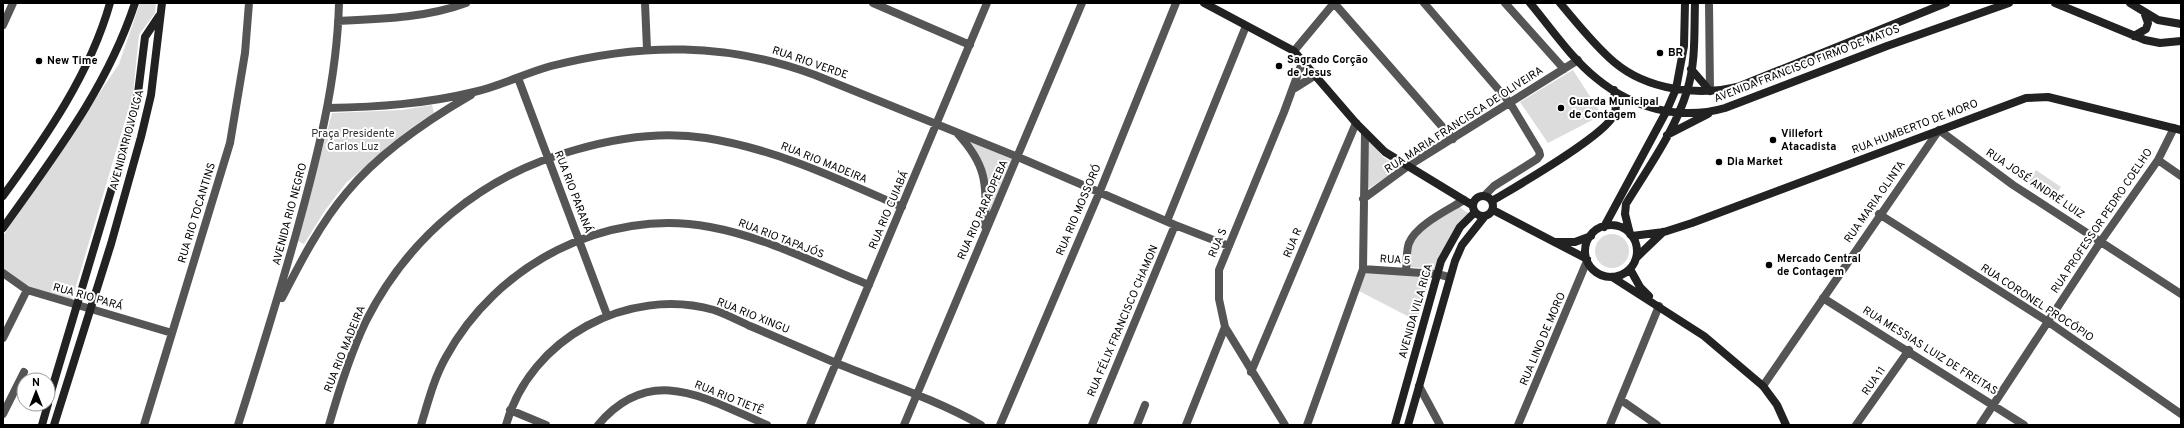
<svg xmlns="http://www.w3.org/2000/svg" width="2184" height="428" font-family="Overpass,sans-serif">
<style>
.green{fill:#dcdcdc}
.lines{fill:none;stroke-linecap:round;stroke-linejoin:round}
.street{stroke:#555;stroke-width:8}
.secondary{stroke:#222;stroke-width:8}
.poi-dot{fill:#000;stroke:#fff;stroke-width:1.5}
.labels{text-anchor:middle;dominant-baseline:central;stroke-width:4;stroke-linejoin:round;paint-order:stroke}
.poi-label{font-size:11px;font-weight:bold;fill:#000;stroke:#fff;text-anchor:start}
.street-label{font-size:11px;fill:#000;stroke:#fff}
.park-label{font-size:11px;fill:#333;stroke:#fff}
</style>
<rect width="100%" height="100%" fill="#fff"/>
<path class="green" d="M140,3H156L155,13L139,35L133,94L71,303L27,287L3,269V236L119,64Z
M1573,70L1602,115L1548,143L1520,102Z
M432,105L434,113L411,128L346,183L326,209L304,244L298,241L332,113L402,110Z
M1367,138L1383,157L1401,168L1363,192Z
M968,141L1014,160L988,220V192Z
M2036,170L2061,187L2053,199L2028,182Z
M1459,207L1470,214L1435,269L1410,267L1412,235Z
M1595 251a17 17 0 1 1 34 0a17 17 0 1 1-34 0Z
M1365,271L1431,275L1417,321L1359,291Z"/>
<g class="lines">
<path class="street" d="M645,3L647,49
M873,3L970,45
M1334,3L1453,139
M1424,3L1510,103L1539,151L1540,155L1537,159L1494,186L1484,196
M1505,3L1564,69
M1709,3L1710,91
M338,21C380,19 426,18 466,3
M3,25L13,3
M1294,51L1334,3
M518,78L607,315
M1295,88L1314,76
M328,108C378,107 425,104 474,92C501,86 525,73 551,66C641,43 727,42 815,75L1018,157L1175,225L1229,246
M958,134C988,167 986,184 985,226
M2158,160L2181,176
M1363,199L1408,166L1578,60
M1879,214L2047,321L2181,414
M1167,221L1246,26
M1363,269L1437,274L1449,277
M1406,271C1407,262 1406,251 1409,243C1416,225 1448,210 1464,200
M3,273L27,290L172,333
M282,298C301,261 320,224 347,192C380,152 426,121 471,95
M1823,298L2024,425
M3,338L27,290
M1251,372L1356,123
M1419,386L1440,425
M1763,386L1939,130L2013,185L2181,294
M1621,400L1657,425
M510,410L546,425
M3,414L24,372
M144,425L230,143L245,53L249,3
M238,425C258,362 278,298 296,234C317,158 337,82 339,3
M329,425C339,390 350,354 366,321C409,236 483,175 575,150C616,138 662,131 706,138C776,149 838,179 902,207
M421,425C428,402 434,378 446,357C496,265 605,207 710,227C765,237 817,264 869,285
M506,425C530,338 628,286 714,310C726,314 739,321 750,326C779,338 808,351 836,363C885,383 935,399 981,425
M598,425C651,362 706,399 767,425
M810,425L987,3
M904,425L1082,3
M1000,425L1100,191L1176,3
M1092,425L1175,225
M1137,425L1145,405
M1186,425L1225,327
M1285,425L1225,327L1219,299V270L1284,112L1302,63
M1307,425L1363,269L1365,133
M1518,425L1587,261
M1610,425L1659,306
M1856,425L1909,350
M1980,425L2101,241L2158,160L2174,128"/>
<path class="secondary" d="M1204,3L1294,51L1356,123L1385,152L1472,205
M1530,3C1551,28 1571,58 1596,78C1632,108 1680,121 1725,108L1887,46L2009,3
M1560,3C1577,23 1594,45 1614,62C1647,90 1699,97 1740,86L1946,3
M2055,3L2145,40L2160,43L2181,41
M2130,3L2158,20L2181,24
M2134,36L2146,29L2148,23L2144,12
M1691,69L1710,91
M1667,135L1708,114
M1473 206a10 10 0 1 1 20 0a10 10 0 1 1-20 0Z
M3,196C46,137 90,74 110,3
M1492,201C1517,186 1603,137 1614,115C1618,107 1615,98 1614,90
M1493,210L1587,259
M1585 251a26 26 0 1 1 52 0a26 26 0 1 1-52 0Z
M1604,227L1666,112L1676,89L1684,46L1685,3
M3,228C54,156 107,88 135,3
M1630,234L1625,214L1626,204C1648,168 1675,131 1687,91C1696,63 1694,32 1695,3
M1632,236L1664,232L1692,223L2026,98L2048,97L2181,130
M1556,242H1575L1591,236
M1637,257L1663,232
M1630,269L1640,287L1649,296
M1612,277L1704,336L1763,386L1777,405L1786,425
M48,402L128,134L138,93L145,37L159,16
M42,425L48,404
M54,425L111,244L141,137L151,95L162,3
M1395,425L1441,261L1460,227L1475,212
M1408,425L1455,261L1462,245L1485,216"/>
</g>
<g class="poi-dot">
<circle cx="1660" cy="53" r="4"/>
<circle cx="39" cy="61" r="4"/>
<circle cx="1279" cy="66" r="4"/>
<circle cx="1561" cy="108" r="4"/>
<circle cx="1773" cy="140" r="4"/>
<circle cx="1719" cy="162" r="4"/>
<circle cx="1769" cy="265" r="4"/>
</g>
<g class="labels">
<g class="poi-label">
<text x="1668" y="53">BR</text>
<text x="1287" y="60">Sagrado Corção<tspan x="1287" dy="13">de Jesus</tspan></text>
<text x="47" y="61">New Time</text>
<text x="1569" y="102">Guarda Municipal<tspan x="1569" dy="13">de Contagem</tspan></text>
<text x="1781" y="134">Villefort<tspan x="1781" dy="13">Atacadista</tspan></text>
<text x="1727" y="162">Dia Market</text>
<text x="1777" y="259">Mercado Central<tspan x="1777" dy="13">de Contagem</tspan></text>
</g>
<g class="street-label">
<text transform="translate(810 63) rotate(19)">RUA RIO VERDE</text>
<text transform="translate(1807 64) rotate(-21)">AVENIDA FRANCISCO FIRMO DE MATOS</text>
<text transform="translate(1464 120) rotate(-33)">RUA MARIA FRANCISCA DE OLIVEIRA</text>
<text transform="translate(1915 127) rotate(-21)">RUA HUMBERTO DE MORO</text>
<text transform="translate(127 140) rotate(-75)">AVENIDA RIO VOLGA</text>
<text transform="translate(824 163) rotate(22)">RUA RIO MADEIRA</text>
<text transform="translate(2035 184) rotate(34)">RUA JOSÉ ANDRÉ LUIZ</text>
<text transform="translate(573 192) rotate(69)">RUA RIO PARANÁ</text>
<text transform="translate(1875 202) rotate(-55)">RUA MARIA OLINTA</text>
<text transform="translate(889 210) rotate(-67)">RUA RIO CUIABÁ</text>
<text transform="translate(983 210) rotate(-66)">RUA RIO PARAOPEBA</text>
<text transform="translate(1079 210) rotate(-67)">RUA RIO MOSSORÓ</text>
<text transform="translate(197 213) rotate(-73)">RUA RIO TOCANTINS</text>
<text transform="translate(290 214) rotate(-75)">AVENIDA RIO NEGRO</text>
<text transform="translate(2102 221) rotate(-56)">RUA PROFESSOR PEDRO COELHO</text>
<text transform="translate(781 239) rotate(21)">RUA RIO TAPAJÓS</text>
<text transform="translate(1218 243) rotate(-67)">RUA S</text>
<text transform="translate(1293 243) rotate(-67)">RUA R</text>
<text transform="translate(1395 260) rotate(3)">RUA 5</text>
<text transform="translate(88 297) rotate(16)">RUA RIO PARÁ</text>
<text transform="translate(2037 303) rotate(33)">RUA CORONEL PROCÓPIO</text>
<text transform="translate(1416 311) rotate(-74)">AVENIDA VILA RICA</text>
<text transform="translate(753 316) rotate(22)">RUA RIO XINGU</text>
<text transform="translate(1123 321) rotate(-67)">RUA FÉLIX FRANCISCO CHAMON</text>
<text transform="translate(1543 339) rotate(-67)">RUA LINO DE MORO</text>
<text transform="translate(345 349) rotate(-68)">RUA RIO MADEIRA</text>
<text transform="translate(1930 351) rotate(32)">RUA MESSIAS LUIZ DE FREITAS</text>
<text transform="translate(1874 381) rotate(-55)">RUA 11</text>
<text transform="translate(729 398) rotate(22)">RUA RIO TIETÊ</text>
</g>
<g class="park-label">
<text x="353" y="134">Praça Presidente<tspan x="353" dy="13">Carlos Luz</tspan></text>
</g>
</g>
<rect width="2184" height="428" fill="none" stroke="#000000" stroke-width="8"/>
<g transform="translate(36 392)"><circle r="19" fill="#ffffff" stroke="#999999"/>
<path d="M0-3L7 15L0 10L-7 15Z" fill="#000000"/>
<text y="-6" font-size="11" font-weight="bold" text-anchor="middle" fill="#000000">N</text>
</g>
</svg>
